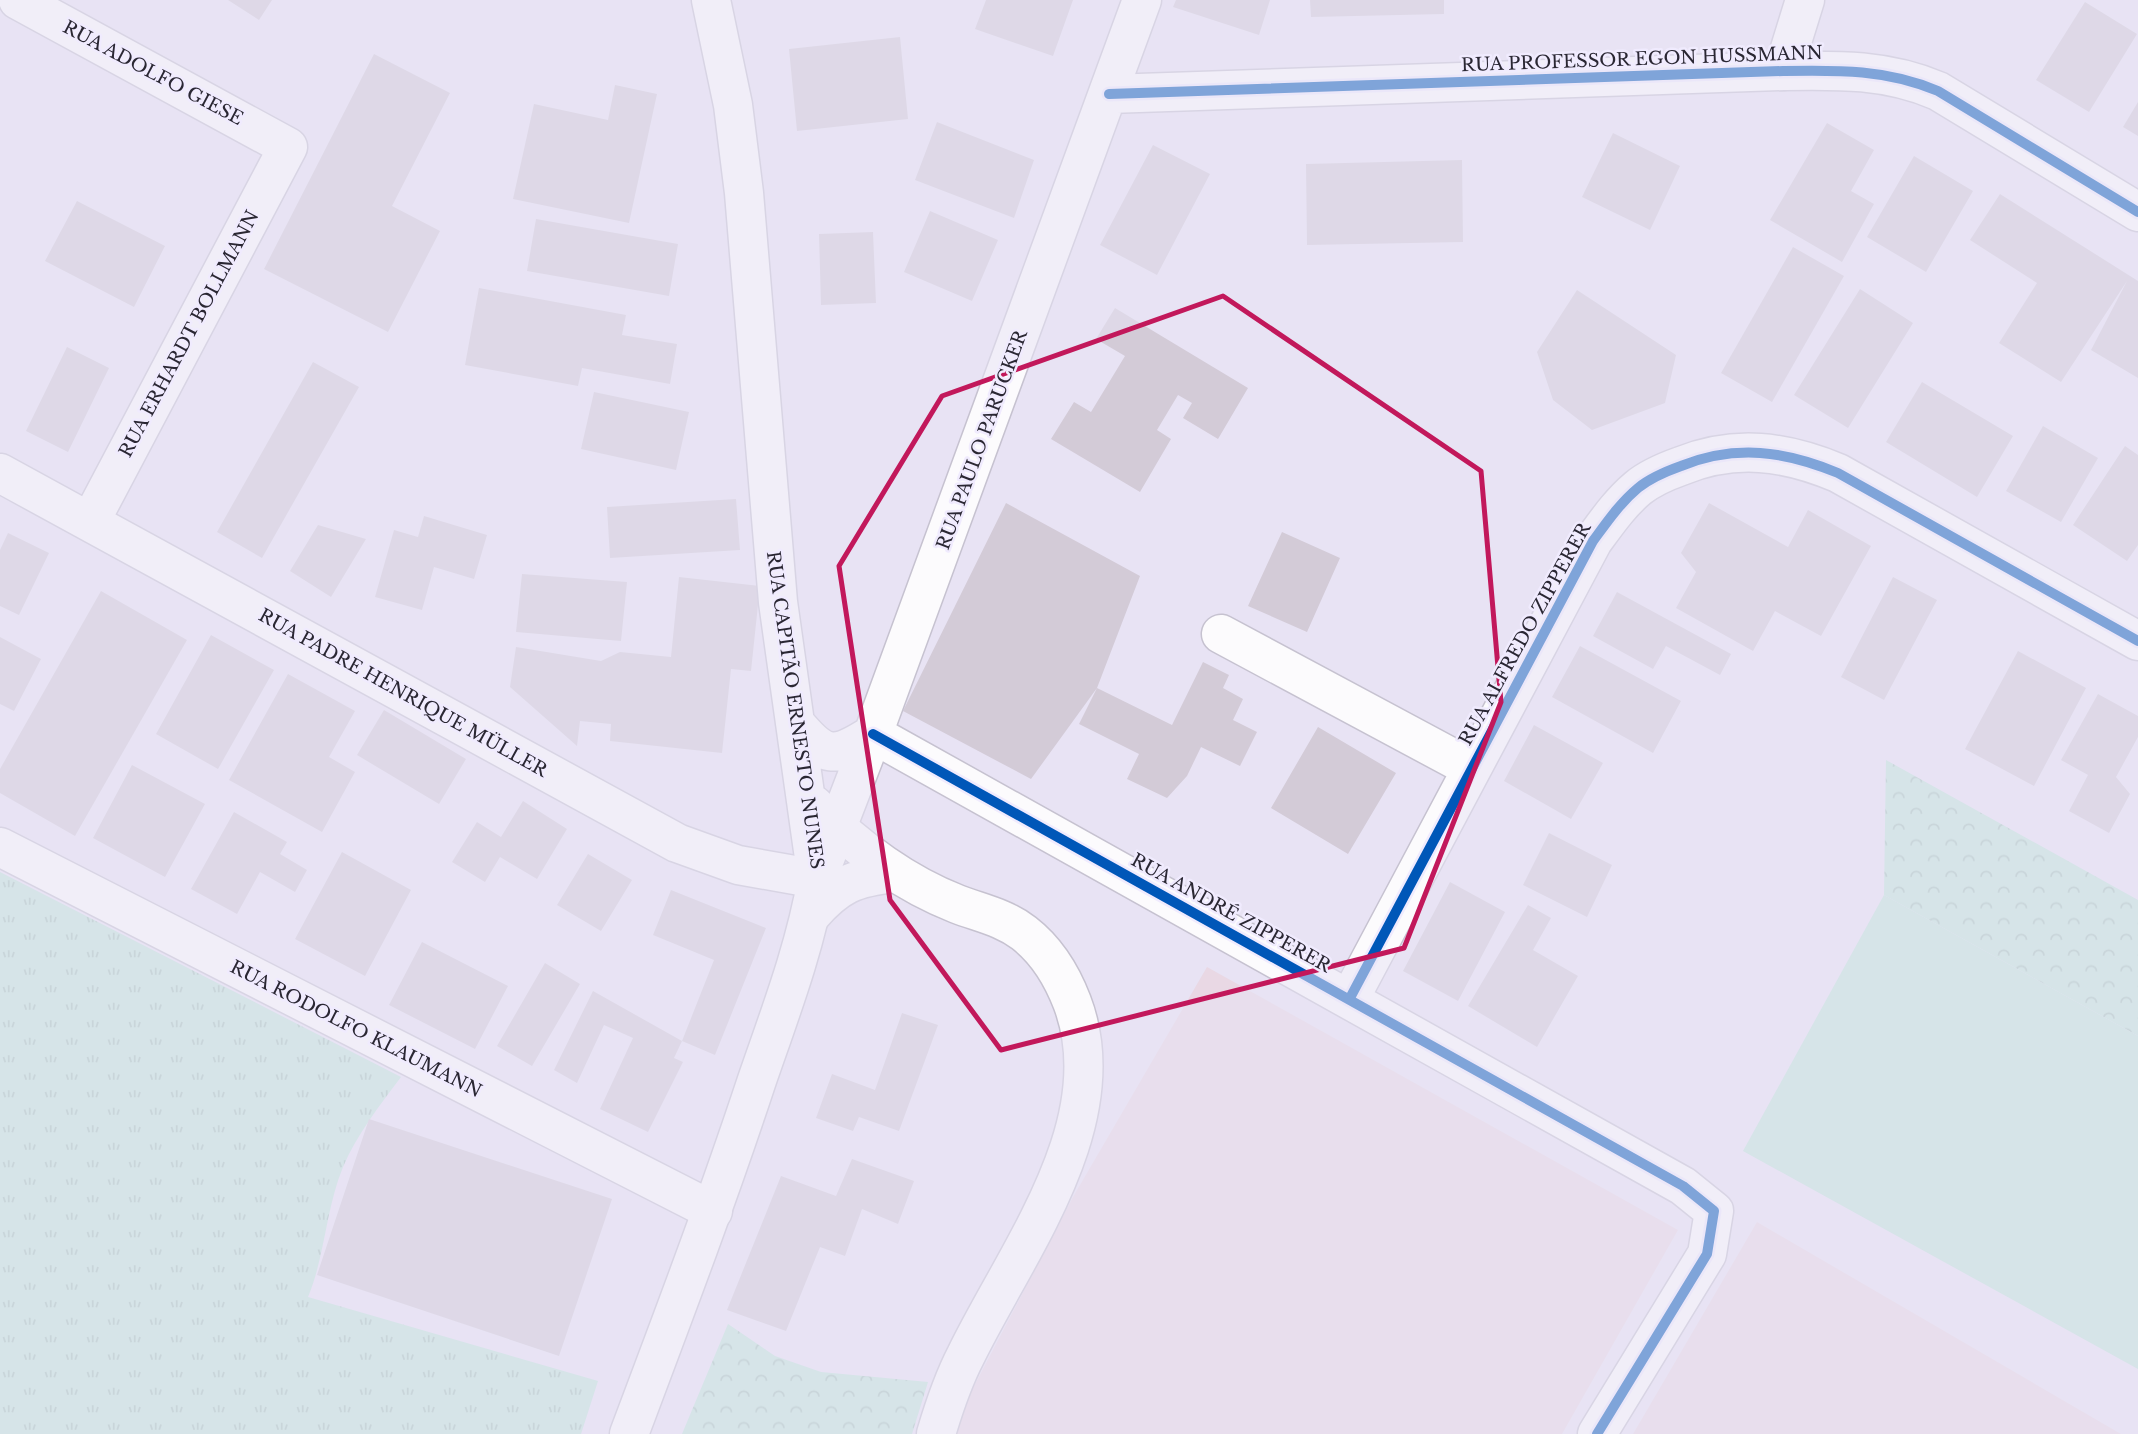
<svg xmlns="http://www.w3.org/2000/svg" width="2138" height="1434" font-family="'Libre Baskerville',serif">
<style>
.education{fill:#e9d8e4}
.forest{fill:url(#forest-crowns)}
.park{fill:url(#park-tufts)}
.pitch{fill:#c0e4d9}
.building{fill:#d3cbd7}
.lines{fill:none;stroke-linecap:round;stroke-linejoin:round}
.street-casing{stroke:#c6c2d0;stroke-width:41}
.secondary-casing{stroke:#c6c2d0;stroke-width:41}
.street{stroke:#fcfbfd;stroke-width:38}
.secondary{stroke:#fcfbfd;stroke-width:38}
.cycleway-casing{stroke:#f0ebfe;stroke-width:15}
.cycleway{stroke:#0057b8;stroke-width:10}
.marked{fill:none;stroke:#c2185b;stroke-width:5;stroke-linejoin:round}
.labels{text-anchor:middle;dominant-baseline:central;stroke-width:5;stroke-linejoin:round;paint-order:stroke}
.street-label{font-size:18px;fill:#2a2733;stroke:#f0ebfe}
</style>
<defs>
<pattern id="forest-crowns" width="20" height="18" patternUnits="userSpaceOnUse" patternTransform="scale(1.75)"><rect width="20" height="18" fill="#c0e4d9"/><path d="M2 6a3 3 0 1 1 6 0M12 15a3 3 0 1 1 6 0" fill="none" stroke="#a5c4bb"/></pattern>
<pattern id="park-tufts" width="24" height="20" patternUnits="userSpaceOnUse" patternTransform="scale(1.75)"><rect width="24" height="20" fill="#c0e4d9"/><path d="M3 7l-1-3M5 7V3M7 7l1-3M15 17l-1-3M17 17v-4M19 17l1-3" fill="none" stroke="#a5c4bb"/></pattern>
</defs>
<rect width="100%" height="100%" fill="#e8e3f4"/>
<path class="education" d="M1207,967L1678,1230L1562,1434H949L1073,1197Z
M1757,1222L2121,1434H1633Z"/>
<path class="forest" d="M1886,760L2138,900V1036L1884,895Z
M728,1324L775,1356L821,1372L928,1382L912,1434H682Z"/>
<path class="park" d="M0,872L401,1077C380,1105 357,1134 343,1167C326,1208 325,1256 308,1297L598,1381L581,1434H0Z"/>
<path class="pitch" d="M1884,895L2138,1036V1369L1743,1151Z"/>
<path class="building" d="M228,0H272L259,20Z
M986,0H1073L1053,56L975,29Z
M1176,0H1270L1259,35L1173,7Z
M1310,0H1444V14L1311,17Z
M2085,2L2137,34L2089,112L2036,80Z
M900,37L908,119L797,131L789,49Z
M374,54L450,93L392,206L440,231L388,332L264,269Z
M615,85L657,94L629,223L513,199L534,104L608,120Z
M2138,102V136L2123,127Z
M937,122L1034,160L1014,218L915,180Z
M1827,123L1874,150L1851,191L1874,204L1842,262L1770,220Z
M1613,133L1680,166L1650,230L1582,197Z
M1153,145L1210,174L1157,275L1100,245Z
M1914,156L1973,191L1926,272L1867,237Z
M1462,160L1463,242L1307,245L1306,164Z
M2000,194L2138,281V378L2091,350L2127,281L2061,382L1999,343L2037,283L1970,240Z
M77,201L165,246L134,307L45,261Z
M930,211L998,240L972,301L904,272Z
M536,219L678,244L669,296L527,271Z
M873,232L876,303L821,305L819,234Z
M1793,247L1844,276L1772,402L1721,373Z
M479,288L626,315L622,335L677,344L670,384L582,368L578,386L465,365Z
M1860,289L1913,323L1848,428L1794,395Z
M1577,290L1676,355L1665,403L1592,430L1553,400L1537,352Z
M1115,308L1248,388L1218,439L1183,418L1192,403L1178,395L1157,430L1171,439L1140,492L1051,439L1074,402L1091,412L1125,356L1096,339Z
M67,347L109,368L68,452L26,431Z
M313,362L359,387L262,558L217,532Z
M1922,382L2013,436L1977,497L1886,442Z
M594,392L689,412L676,470L581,449Z
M2043,426L2098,458L2061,522L2006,491Z
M2125,446L2138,455V545L2127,561L2073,525Z
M736,499L740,550L610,558L607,507Z
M1006,503L1140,576L1097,688L1031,779L903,711Z
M1709,503L1788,547L1808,510L1871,546L1821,636L1775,611L1753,651L1676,608L1696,572L1681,553Z
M424,516L487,535L474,579L434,567L422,610L375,597L394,530L418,537Z
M318,525L366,539L331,597L290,571Z
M1282,532L1340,558L1307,632L1248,606Z
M8,533L49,553L19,615L0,606V550Z
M522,574L627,582L621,641L516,632Z
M679,577L760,586L751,671L731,669L722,753L610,741L611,724L580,721L577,746L510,687L516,647L601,661L620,652L671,657Z
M1893,577L1937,600L1884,700L1841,677Z
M101,591L187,640L75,836L0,793V769Z
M1617,592L1731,654L1720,675L1666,646L1653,669L1593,636Z
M211,635L274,670L218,769L156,734Z
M0,637L41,659L14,711L0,704Z
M1580,646L1681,701L1653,753L1552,697Z
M2018,651L2086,688L2034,786L1965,749Z
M1203,662L1229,675L1223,688L1243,699L1233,720L1257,732L1240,766L1201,747L1187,776L1167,798L1127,779L1139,754L1079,724L1097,688L1172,725Z
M288,674L355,711L329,757L355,772L322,832L229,780Z
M2098,694L2138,716V737L2116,777L2130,794L2109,833L2069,811L2088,775L2061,760Z
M384,710L466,759L439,804L357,755Z
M1534,725L1603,763L1571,819L1504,781Z
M1318,727L1396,773L1348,854L1271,808Z
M132,765L205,804L165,877L93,838Z
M523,801L567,829L537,879L500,857L485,882L452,862L477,822L501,837Z
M234,812L287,842L280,854L307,870L295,892L260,872L237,914L191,889Z
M1549,833L1612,865L1587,917L1523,885Z
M342,852L411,890L365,976L295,939Z
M588,854L632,880L601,931L557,905Z
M1450,882L1505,912L1458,1001L1403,971Z
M671,890L766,928L715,1055L682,1041L714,960L653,935Z
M1528,905L1551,918L1533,950L1578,976L1537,1047L1468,1006Z
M422,942L508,986L475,1049L389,1005Z
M545,963L580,984L532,1066L497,1046Z
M593,991L682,1041L674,1058L683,1062L648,1132L600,1109L633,1038L604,1025L577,1083L554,1070Z
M902,1013L938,1025L899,1131L859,1117L853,1131L816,1118L832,1074L875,1090Z
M369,1119L612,1199L559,1356L317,1275Z
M852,1159L914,1181L898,1224L862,1209L845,1256L820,1247L786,1331L727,1310L781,1176L836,1196Z"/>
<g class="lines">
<g class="street-casing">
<path id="street" d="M18,0L288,147L90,522
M1783,71L1805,0
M0,473L677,843L738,865L817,879
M1221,634L1471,768
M873,734L1683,1186L1714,1211L1707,1254L1597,1434
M814,805C856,848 901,882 957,904C980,913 1003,917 1024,933C1046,950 1062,976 1072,1002C1118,1122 1016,1252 966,1355C953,1380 944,1407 936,1434
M0,847L713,1211
M811,915C838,884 854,878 894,873
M1350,998L1593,541C1607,522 1620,503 1638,488C1650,478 1667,471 1681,466C1736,444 1785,451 1838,473L2138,641"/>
</g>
<g class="secondary-casing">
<path id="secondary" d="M1109,94L1783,71C1838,70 1887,69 1938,91L2138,212
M795,723C825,759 834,759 873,734
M818,877L873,734L1142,0
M629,1434C673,1317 717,1201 756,1083C779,1016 805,949 817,879L778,602L744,193L733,105L711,0"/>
</g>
<use href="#street" class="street"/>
<use href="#secondary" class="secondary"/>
<g class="cycleway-casing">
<path id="cycleway" d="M1109,94L1783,71C1838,70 1887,69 1938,91L2138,212
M873,734L1683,1186L1714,1211L1707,1254L1597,1434
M1350,998L1593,541C1607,522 1620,503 1638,488C1650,478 1667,471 1681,466C1736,444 1785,451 1838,473L2138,641"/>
</g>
<use href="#cycleway" class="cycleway"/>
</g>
<path d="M0 0H2138V1434H0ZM1223,296L1481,471L1501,702L1404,948L1001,1050L890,900L839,566L942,396Z" fill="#e8e3f4" fill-opacity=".55" fill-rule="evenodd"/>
<path class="marked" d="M1223,296L1481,471L1501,702L1404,948L1001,1050L890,900L839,566L942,396Z"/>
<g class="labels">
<g class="street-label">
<text transform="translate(1642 59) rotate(-2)">RUA PROFESSOR EGON HUSSMANN</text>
<text transform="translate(153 73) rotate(28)">RUA ADOLFO GIESE</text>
<text transform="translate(189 334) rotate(-62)">RUA ERHARDT BOLLMANN</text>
<text transform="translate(982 440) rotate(-70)">RUA PAULO PARUCKER</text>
<text transform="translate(1525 634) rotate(-61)">RUA ALFREDO ZIPPERER</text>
<text transform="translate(403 693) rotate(29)">RUA PADRE HENRIQUE MÜLLER</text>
<text transform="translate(795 710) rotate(82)">RUA CAPITÃO ERNESTO NUNES</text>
<text transform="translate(1231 913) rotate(29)">RUA ANDRÉ ZIPPERER</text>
<text transform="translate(356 1029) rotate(27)">RUA RODOLFO KLAUMANN</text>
</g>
</g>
</svg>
